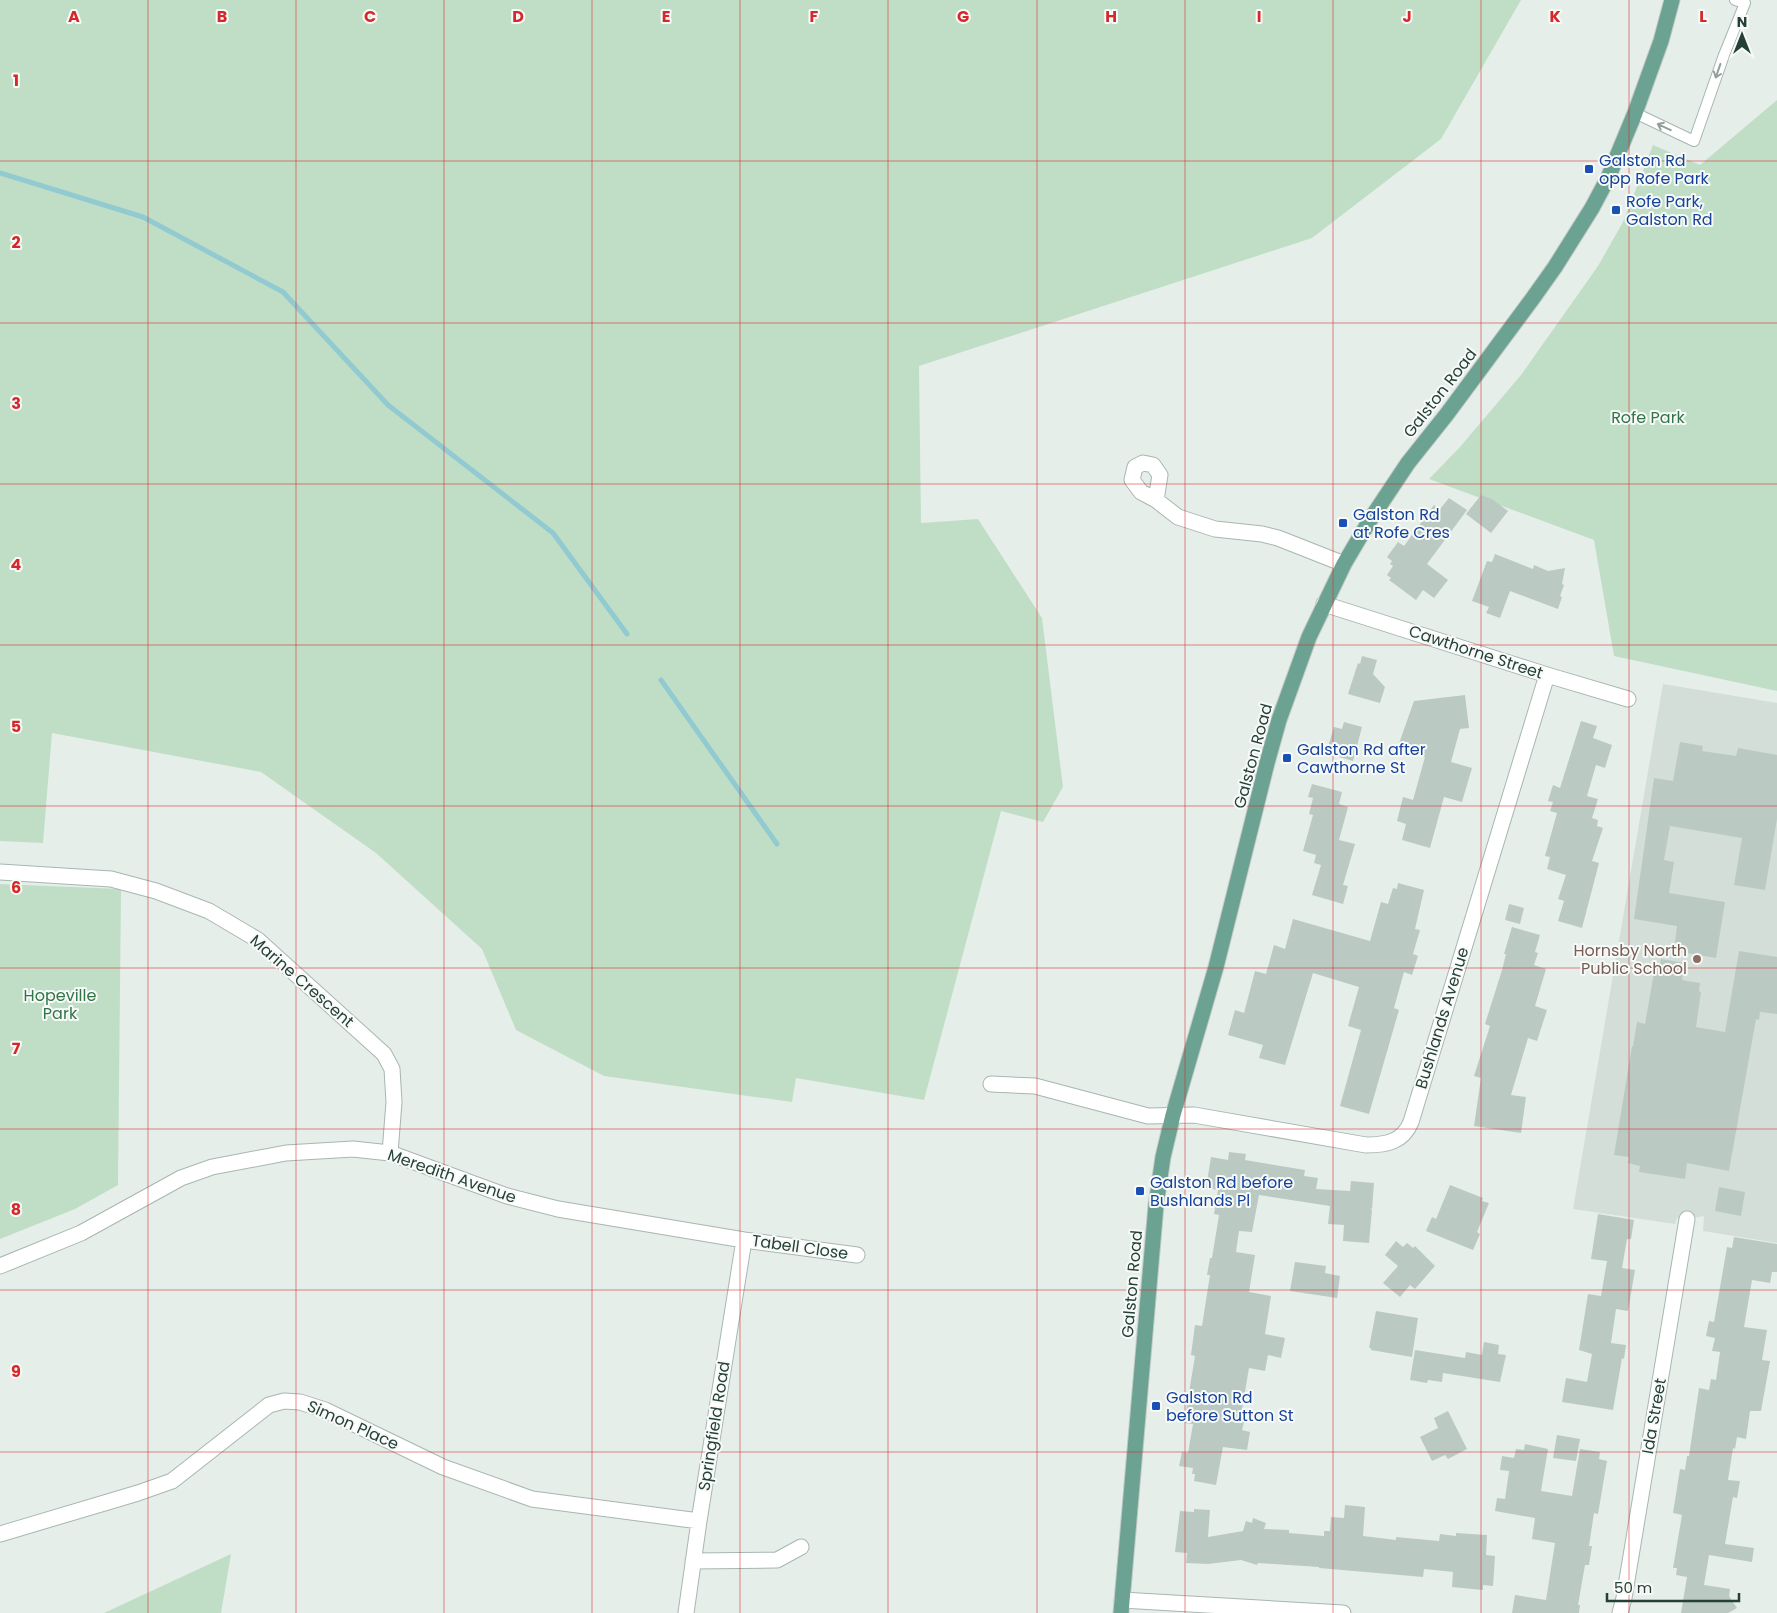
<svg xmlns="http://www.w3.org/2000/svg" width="1777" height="1613" font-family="Poppins,sans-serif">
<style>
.built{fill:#d4ded9}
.green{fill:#c0dec6}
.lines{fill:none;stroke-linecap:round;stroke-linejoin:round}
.stream{stroke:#91cad0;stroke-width:5}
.building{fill:#bbc9c3}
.lane-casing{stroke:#a8b6b1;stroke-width:12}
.street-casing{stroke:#a8b6b1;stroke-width:17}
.primary-casing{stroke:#c2cac7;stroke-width:17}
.lane{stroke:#fff;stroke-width:10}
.street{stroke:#fff;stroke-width:15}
.primary{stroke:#6ca291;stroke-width:15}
.oneway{stroke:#92a09b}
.grid{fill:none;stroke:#d62828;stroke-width:1;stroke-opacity:0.55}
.transit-dot{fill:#1a4fb4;stroke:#f7faf8;stroke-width:2}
.education-dot{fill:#8d6e63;stroke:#f7faf8;stroke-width:2}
.labels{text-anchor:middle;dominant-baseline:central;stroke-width:4;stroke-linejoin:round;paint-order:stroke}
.transit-label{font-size:16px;fill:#164399;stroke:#f7faf8;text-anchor:start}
.street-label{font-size:16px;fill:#254037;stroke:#f7faf8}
.park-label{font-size:16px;fill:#317547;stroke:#f7faf8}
.education-label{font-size:16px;fill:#785e54;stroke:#f7faf8;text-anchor:end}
.grid-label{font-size:16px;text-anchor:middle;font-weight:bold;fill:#d62828;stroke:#f7faf8;stroke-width:4;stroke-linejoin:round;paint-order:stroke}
</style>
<rect width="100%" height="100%" fill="#e6eeea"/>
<path class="built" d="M1663,684L1777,703V1243L1703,1231L1704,1216L1687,1219L1677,1218L1675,1224L1573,1209Z"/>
<path class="green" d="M0,0H1521L1441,139L1312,238L919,366L921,523L978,519L1042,618L1063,787L1043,822L1001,811L924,1100L796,1078L792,1102L604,1076L516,1030L482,949L376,853L261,772L52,733L43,843L0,841Z
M1777,100V691L1614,656L1594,540L1429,479L1460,447L1521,375L1598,266L1623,222L1653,145L1700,165Z
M0,884L121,889L118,1185L75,1209L0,1239Z
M231,1554L221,1613H103H104Z"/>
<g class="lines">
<path class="stream" d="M0,173L143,217L283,292L388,405L553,533L627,634
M661,680L777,844"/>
</g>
<path class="building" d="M1481,495L1492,499L1508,511L1491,533L1466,514Z
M1449,498L1467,510L1427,564L1448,580L1434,598L1423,590L1416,600L1389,580L1391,578L1387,575L1393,566L1390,564L1392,561L1387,557L1398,542L1404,546L1434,505L1440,509Z
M1495,554L1533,569L1534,565L1548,571L1565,568L1562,584L1564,585L1560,596L1562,597L1558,609L1510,591L1500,618L1486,613L1489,607L1472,601L1487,561L1492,562Z
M1362,656L1377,660L1373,674L1385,687L1380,703L1348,694L1358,663L1360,664Z
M1465,695L1469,728L1460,729L1451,762L1472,768L1462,802L1444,797L1430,848L1402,840L1406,824L1397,821L1403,797L1413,800L1425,757L1397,749L1414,701Z
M1581,721L1597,726L1593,738L1612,745L1605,768L1596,765L1587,796L1598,799L1592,818L1598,820L1597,826L1603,828L1592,861L1599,863L1582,928L1558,921L1564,901L1558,899L1566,875L1547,869L1550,857L1545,856L1557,813L1550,811L1553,802L1548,801L1553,785L1560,788Z
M1344,722L1362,727L1353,761L1326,753L1334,727L1342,729Z
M1680,742L1703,746L1702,751L1736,756L1738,748L1777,755V819L1765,890L1734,885L1742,838L1670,826L1664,860L1674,862L1669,893L1725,902L1716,958L1674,951L1677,926L1634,919L1654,778L1673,781Z
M1312,784L1342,792L1339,804L1348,807L1339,840L1355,844L1343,885L1348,886L1343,904L1312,895L1321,865L1314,863L1316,855L1303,851L1313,815L1309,814L1313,798L1308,797Z
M1398,883L1424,890L1415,929L1420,930L1413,954L1418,956L1412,975L1404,972L1394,1008L1399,1010L1369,1114L1340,1106L1361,1030L1348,1026L1359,987L1313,973L1285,1065L1259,1058L1263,1045L1228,1035L1235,1010L1244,1013L1255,971L1266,974L1274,945L1285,949L1293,919L1370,941L1381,902L1388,904L1393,888L1397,889Z
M1509,904L1524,908L1520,924L1505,920Z
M1512,927L1540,935L1535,952L1538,953L1534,965L1546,969L1535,1006L1547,1010L1537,1041L1528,1038L1511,1095L1526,1097L1521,1133L1474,1126L1481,1078L1474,1076L1490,1026L1485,1024L1502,970L1506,954H1504Z
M1739,951L1777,957V1014L1760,1012L1759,1020L1756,1019L1729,1171L1687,1163L1685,1179L1639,1172L1640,1166L1628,1163L1629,1157L1614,1155L1632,1046L1633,1047L1637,1022L1645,1024L1655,967L1659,968L1661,959L1685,963L1682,980L1700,983L1699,991L1701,992L1696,1027L1725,1032Z
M1229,1152L1246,1154L1245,1160L1305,1170L1304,1176L1318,1178L1316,1189L1350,1191L1351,1181L1374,1183L1372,1209L1370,1208L1372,1210L1369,1243L1343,1241L1344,1225L1328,1224L1330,1206L1259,1195L1252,1232L1239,1231L1236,1252L1255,1255L1249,1292L1271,1296L1265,1334L1285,1338L1281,1358L1268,1355L1265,1371L1249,1368L1240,1421L1244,1422L1242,1430L1250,1432L1247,1450L1223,1447L1216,1485L1194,1481L1195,1474H1192L1193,1468L1179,1466L1182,1452L1188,1453L1193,1424L1184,1423L1195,1356L1191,1355L1195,1325L1202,1326L1210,1275H1207L1210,1258H1212L1219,1215L1214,1214L1218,1190L1206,1188L1211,1157L1228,1160Z
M1450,1185L1483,1198L1482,1201L1489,1203L1477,1232L1480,1234L1473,1250L1426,1231L1432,1217L1436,1219Z
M1719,1187L1745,1192L1741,1216L1715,1211Z
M1598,1214L1634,1220L1631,1239H1627L1622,1268L1635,1270L1628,1311L1616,1309L1611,1343L1626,1345L1624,1359L1622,1358L1613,1410L1562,1402L1566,1378L1587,1382L1592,1354L1579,1350L1588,1294L1601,1296L1607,1261L1591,1259Z
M1734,1237L1777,1244V1272H1772L1770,1283L1752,1280L1744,1327L1767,1330L1762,1360L1770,1361L1761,1411H1750L1746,1439L1737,1437L1735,1449L1733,1448L1728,1480L1740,1481L1737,1498L1733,1497L1725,1544L1754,1548L1752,1562L1709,1555L1704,1585L1730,1589L1729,1596L1737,1608L1728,1613H1681L1687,1577L1676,1575L1677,1568H1673L1682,1515L1673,1513L1677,1488L1680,1469L1685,1470L1687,1456H1689L1699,1388L1709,1390L1711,1379L1716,1380L1720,1352L1712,1351L1715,1338L1706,1336L1709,1321L1714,1322L1727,1247L1732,1248Z
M1396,1241L1403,1247L1407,1243L1413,1248L1415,1246L1435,1266L1415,1289L1410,1285L1400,1297L1383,1283L1398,1266L1385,1255Z
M1295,1262L1326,1266L1325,1273L1340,1276L1337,1298L1290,1291Z
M1376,1311L1418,1318L1412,1357L1371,1350V1348H1369Z
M1484,1342L1499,1345L1498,1354L1506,1355L1500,1382L1443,1373L1442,1382L1428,1380L1427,1383L1410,1380L1415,1350L1465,1358L1466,1352L1482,1355Z
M1448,1411L1467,1449L1448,1459L1445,1455L1432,1461L1420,1437L1438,1428L1434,1418Z
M1557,1435L1580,1439L1576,1461L1553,1458Z
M1525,1444L1548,1449L1541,1491L1572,1496L1580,1449L1600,1452L1599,1459L1607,1461L1598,1514L1594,1513L1589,1546H1592L1589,1565H1585L1578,1605H1580L1579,1613H1512L1515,1595L1546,1600L1555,1543L1532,1539L1535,1518L1495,1511L1497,1498L1505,1499L1509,1471L1500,1470L1502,1456L1514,1458L1516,1449L1524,1450Z
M1345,1505L1365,1507L1363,1536L1396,1540V1537L1439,1541L1440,1534L1456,1536V1533L1487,1535L1486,1555L1495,1556L1493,1586L1483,1585V1590L1452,1587L1453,1572L1424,1569L1423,1577L1319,1568V1567L1258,1563L1257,1565L1241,1560L1208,1564L1186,1563L1187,1553L1175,1552L1180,1511L1194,1512V1509L1210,1510L1208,1537L1243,1531L1246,1521L1252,1523L1253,1518L1266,1523L1264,1529L1289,1530V1533L1324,1536V1531H1330L1331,1517L1344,1518Z"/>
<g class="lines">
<g class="lane-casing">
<path id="lane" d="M1635,113L1694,141L1724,55L1745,3L1735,0"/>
</g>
<g class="street-casing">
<path id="street" d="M1156,500L1160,475L1153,465L1143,463L1135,467L1132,480L1141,492L1156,500L1178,517L1215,529L1262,534L1278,538L1344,564
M1324,604L1547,675L1628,699
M0,872L111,879L156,891L209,911L258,940L384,1054L392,1069L394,1102L390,1153
M991,1084L1035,1086L1148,1116L1194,1115L1366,1145C1386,1145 1403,1142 1411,1122L1547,675
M0,1266L81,1233L181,1178L212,1167L286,1153L353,1149L390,1153L507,1196L558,1209L744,1240L857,1255
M0,1534L138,1493L172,1481L269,1405L284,1401L300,1402L325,1410L443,1467L532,1499L699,1521
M693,1561L777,1560L801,1547
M1122,1600L1343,1613
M686,1613L699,1521L744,1240
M1620,1613L1624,1598L1687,1219"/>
</g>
<g class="primary-casing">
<path id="primary" d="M1121,1613L1156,1205L1163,1157L1173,1115L1216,967L1267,763L1279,720L1309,637L1344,564L1370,520L1408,463L1447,414L1533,298L1555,267L1592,208L1608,178L1635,113L1661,41L1672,0"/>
</g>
<use href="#lane" class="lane"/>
<use href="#street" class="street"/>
<use href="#primary" class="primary"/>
</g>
<defs><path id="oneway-shaft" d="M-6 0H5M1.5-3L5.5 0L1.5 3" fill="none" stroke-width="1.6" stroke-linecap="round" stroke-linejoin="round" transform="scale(1.25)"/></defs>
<g class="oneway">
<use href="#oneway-shaft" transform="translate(1718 71) rotate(109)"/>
<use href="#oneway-shaft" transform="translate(1664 127) rotate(-155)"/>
</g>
<path class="grid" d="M148,0V1613M296,0V1613M444,0V1613M592,0V1613M740,0V1613M888,0V1613M1037,0V1613M1185,0V1613M1333,0V1613M1481,0V1613M1629,0V1613M0,161H1777M0,323H1777M0,484H1777M0,645H1777M0,806H1777M0,968H1777M0,1129H1777M0,1290H1777M0,1452H1777"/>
<g class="transit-dot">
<rect x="1584" y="164" width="10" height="10" rx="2.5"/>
<rect x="1611" y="205" width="10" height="10" rx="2.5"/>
<rect x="1338" y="518" width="10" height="10" rx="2.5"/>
<rect x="1282" y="753" width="10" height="10" rx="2.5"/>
<rect x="1135" y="1186" width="10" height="10" rx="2.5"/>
<rect x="1151" y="1401" width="10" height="10" rx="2.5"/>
</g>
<circle class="education-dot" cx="1697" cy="959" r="5"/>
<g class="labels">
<g class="transit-label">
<text x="1599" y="160">Galston Rd<tspan x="1599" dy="18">opp Rofe Park</tspan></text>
<text x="1626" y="201">Rofe Park,<tspan x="1626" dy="18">Galston Rd</tspan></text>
<text x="1353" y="514">Galston Rd<tspan x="1353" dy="18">at Rofe Cres</tspan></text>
<text x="1297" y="749">Galston Rd after<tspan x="1297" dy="18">Cawthorne St</tspan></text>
<text x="1150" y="1182">Galston Rd before<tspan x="1150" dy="18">Bushlands Pl</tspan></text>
<text x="1166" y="1397">Galston Rd<tspan x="1166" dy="18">before Sutton St</tspan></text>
</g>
<g class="street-label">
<text transform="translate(1440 393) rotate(-52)">Galston Road</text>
<text transform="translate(1476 652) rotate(18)">Cawthorne Street</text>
<text transform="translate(1253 756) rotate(-75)">Galston Road</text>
<text transform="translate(302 981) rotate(41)">Marine Crescent</text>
<text transform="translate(1442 1018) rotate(-73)">Bushlands Avenue</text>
<text transform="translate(452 1176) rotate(19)">Meredith Avenue</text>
<text transform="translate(800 1247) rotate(8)">Tabell Close</text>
<text transform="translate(1132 1284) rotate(-85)">Galston Road</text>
<text transform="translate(1654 1416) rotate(-80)">Ida Street</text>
<text transform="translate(353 1425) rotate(24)">Simon Place</text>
<text transform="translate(714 1426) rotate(-81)">Springfield Road</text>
</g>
<g class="park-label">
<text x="1648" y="417">Rofe Park</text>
<text x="60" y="995">Hopeville<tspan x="60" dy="18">Park</tspan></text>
</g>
<g class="education-label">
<text x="1687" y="950">Hornsby North<tspan x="1687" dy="18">Public School</tspan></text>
</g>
</g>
<g class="grid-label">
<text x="74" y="22">A</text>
<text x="222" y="22">B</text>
<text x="370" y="22">C</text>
<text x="518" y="22">D</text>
<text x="666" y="22">E</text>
<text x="814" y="22">F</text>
<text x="963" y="22">G</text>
<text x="1111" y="22">H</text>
<text x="1259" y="22">I</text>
<text x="1407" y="22">J</text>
<text x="1555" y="22">K</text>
<text x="1703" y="22">L</text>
<text x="16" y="86">1</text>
<text x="16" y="248">2</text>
<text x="16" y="409">3</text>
<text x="16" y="570">4</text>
<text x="16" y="732">5</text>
<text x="16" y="893">6</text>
<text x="16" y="1054">7</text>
<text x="16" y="1215">8</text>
<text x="16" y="1377">9</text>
</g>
<g transform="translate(1742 35)" stroke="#f7faf8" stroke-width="4" paint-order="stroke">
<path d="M0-4L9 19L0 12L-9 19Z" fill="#254037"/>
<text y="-8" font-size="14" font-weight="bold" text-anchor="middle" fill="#254037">N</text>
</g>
<path d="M1607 1593v8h132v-8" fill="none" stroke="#254037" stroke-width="2.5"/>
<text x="1614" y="1593" font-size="15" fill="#254037" stroke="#f7faf8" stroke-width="4" paint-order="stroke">50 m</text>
</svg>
